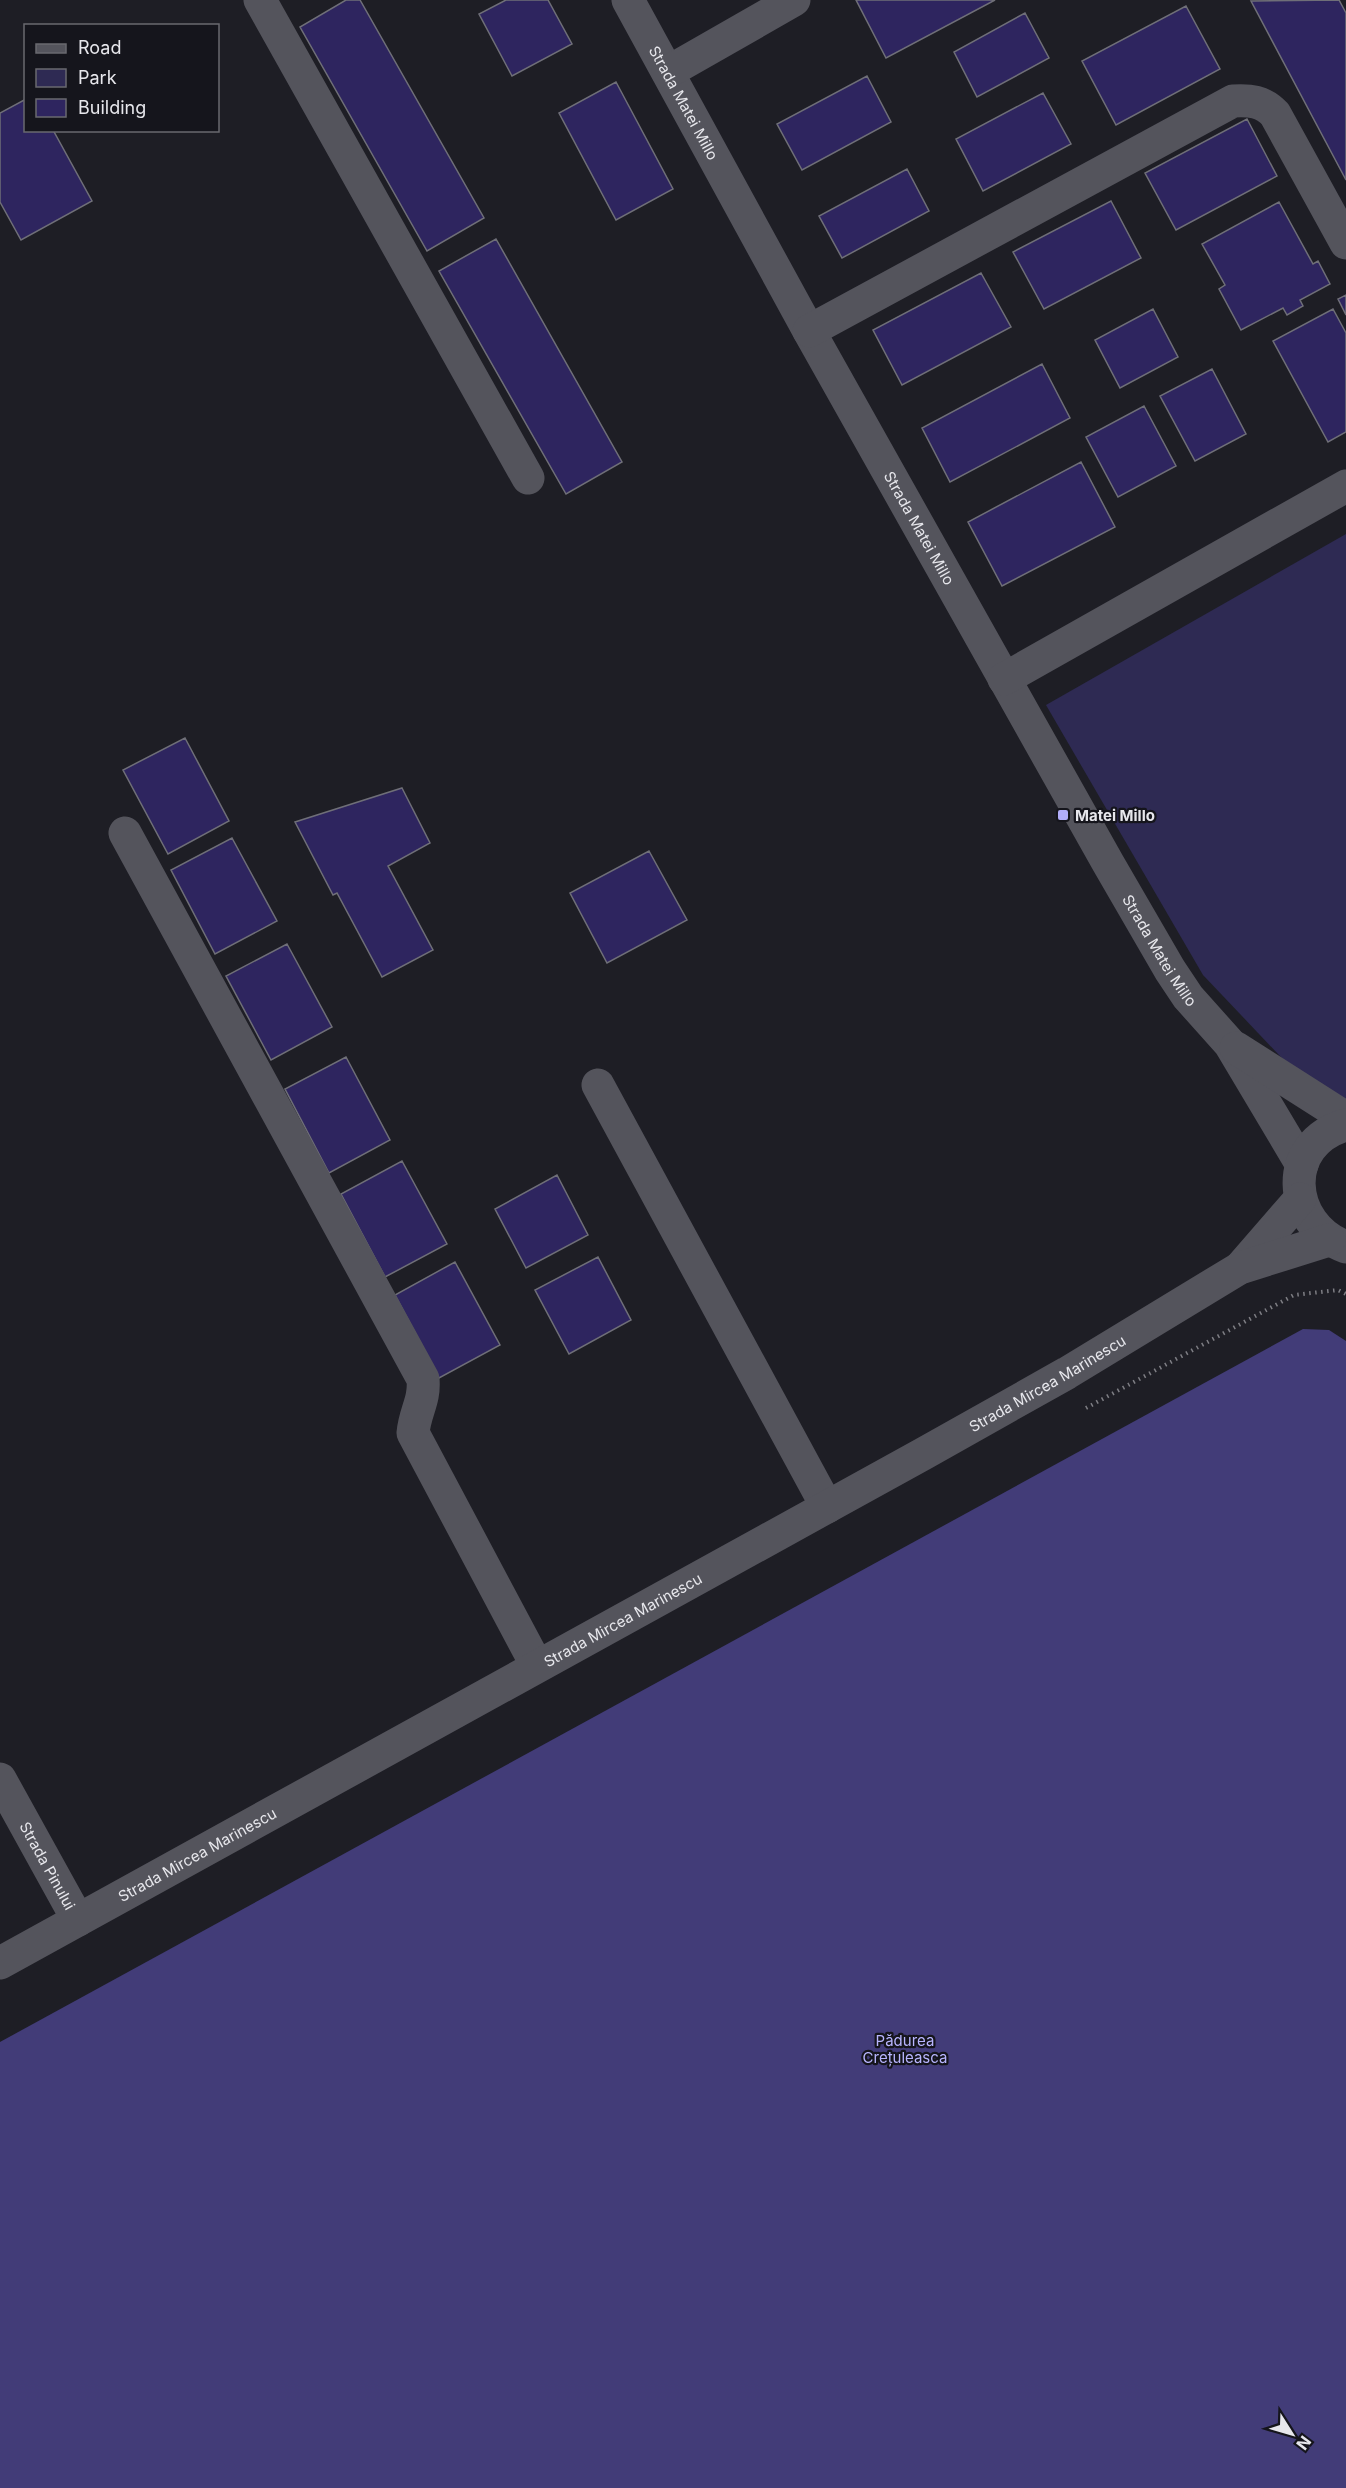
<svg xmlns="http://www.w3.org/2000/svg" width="1346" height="2488" font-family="Inter,sans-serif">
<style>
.green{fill:#2e2a53}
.forest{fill:#423c78}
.building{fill:#2e255f;stroke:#6f6f78;stroke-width:1.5}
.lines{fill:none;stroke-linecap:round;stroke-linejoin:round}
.path{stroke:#7e7e84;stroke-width:4;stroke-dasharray:1.5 4.5;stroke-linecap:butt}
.minor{stroke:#54545c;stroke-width:33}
.poi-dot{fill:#b1adfa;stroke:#15151c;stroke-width:2}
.labels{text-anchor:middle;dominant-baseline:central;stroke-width:4.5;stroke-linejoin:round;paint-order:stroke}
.street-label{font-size:15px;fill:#e7e7ec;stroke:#15151c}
.poi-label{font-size:15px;font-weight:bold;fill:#e7e7ec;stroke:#15151c;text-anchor:start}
.park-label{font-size:15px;fill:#b8b5fe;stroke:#15151c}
</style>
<rect width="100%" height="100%" fill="#1e1e25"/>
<path class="green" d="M1346,534V1100L1298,1075L1203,975L1046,705Z"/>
<path class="forest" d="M1303,1329L1329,1330L1346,1341V2488H0V2042Z"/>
<path class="building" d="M346,0H360L484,218L427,251L300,27Z
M506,0H548L572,44L512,76L479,14Z
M856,0H995L886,58Z
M1339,0L1346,13V180L1251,1Z
M1186,6L1220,69L1116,125L1082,61Z
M1025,13L1049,58L977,97L954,52Z
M867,76L891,122L802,170L777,124Z
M616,82L673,189L616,220L559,113Z
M1043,93L1071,144L983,191L956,139Z
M26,99V130H53L92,201L21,240L0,202V113Z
M1247,119L1277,176L1176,230L1145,173Z
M907,169L929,211L842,258L819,216Z
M1111,201L1141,258L1044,309L1013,252Z
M1279,202L1313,264L1318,261L1330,284L1300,300L1303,306L1287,315L1283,308L1241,330L1219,289L1225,285L1202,244Z
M496,239L622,462L566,494L439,271Z
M981,273L1011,327L902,385L873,330Z
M1346,295V315L1338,299Z
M1153,309L1178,357L1120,388L1095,340Z
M1333,309L1346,333V432L1328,442L1273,341Z
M1042,364L1070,418L950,482L922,428Z
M1212,369L1246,434L1195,461L1160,396Z
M1144,406L1176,466L1118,497L1086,437Z
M1081,462L1115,527L1002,586L968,522Z
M185,738L229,821L168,854L123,770Z
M402,788L430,843L388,866L433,950L382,977L337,893L333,895L295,822Z
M232,838L277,921L215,954L171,870Z
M649,851L687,920L607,963L570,893Z
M287,944L332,1027L271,1060L226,976Z
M346,1057L390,1140L329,1173L285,1089Z
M402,1161L447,1244L385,1277L341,1194Z
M557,1175L588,1235L526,1268L495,1209Z
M598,1257L631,1320L569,1354L535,1290Z
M455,1262L500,1345L439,1378L395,1295Z"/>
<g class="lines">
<path class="path" d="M1086,1408L1294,1295L1338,1290L1346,1294"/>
<g class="minor">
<path d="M260,0L528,478"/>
<path id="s1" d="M628,0L809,331L1108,863L1170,970L1188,997L1230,1044L1302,1165"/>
<path d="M668,72L794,0"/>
<path d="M809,331L1233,101C1250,100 1263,101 1275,114L1346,243"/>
<path d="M1004,679L1346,486"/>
<path d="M125,833L423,1379C425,1401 415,1411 413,1433L537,1666"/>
<path d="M1236,1048L1346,1118"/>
<path d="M598,1085L827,1507"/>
<path d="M1346,1125C1281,1143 1286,1225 1346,1247"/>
<path d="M1240,1268L1300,1199"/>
<path id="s2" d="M0,1779L78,1920"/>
<path id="s3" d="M0,1963L923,1454L1067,1373L1240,1268L1329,1240"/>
</g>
</g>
<rect class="poi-dot" x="1057" y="809" width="12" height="12" rx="3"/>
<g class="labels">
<g class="street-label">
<text stroke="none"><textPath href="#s1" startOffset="117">Strada Matei Millo</textPath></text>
<text stroke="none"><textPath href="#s1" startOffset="603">Strada Matei Millo</textPath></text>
<text stroke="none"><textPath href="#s1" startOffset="1089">Strada Matei Millo</textPath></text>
<text stroke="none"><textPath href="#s3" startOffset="1197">Strada Mircea Marinescu</textPath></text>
<text stroke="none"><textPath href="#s3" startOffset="711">Strada Mircea Marinescu</textPath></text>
<text stroke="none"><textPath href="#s3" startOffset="225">Strada Mircea Marinescu</textPath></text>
<text stroke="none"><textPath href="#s2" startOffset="99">Strada Pinului</textPath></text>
</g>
<g class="poi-label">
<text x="1075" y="815">Matei Millo</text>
</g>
<g class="park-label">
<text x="905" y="2040">Pădurea<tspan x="905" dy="17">Crețuleasca</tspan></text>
</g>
</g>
<rect x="24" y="24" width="195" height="108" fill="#15151c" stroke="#69696f" stroke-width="1.5"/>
<rect x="36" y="44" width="30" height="9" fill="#54545c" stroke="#69696f" stroke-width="1.5"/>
<text x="78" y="54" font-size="18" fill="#e7e7ec">Road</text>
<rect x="36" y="69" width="30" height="18" fill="#2e2a53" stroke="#69696f" stroke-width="1.5"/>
<text x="78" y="84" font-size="18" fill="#e7e7ec">Park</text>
<rect x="36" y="99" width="30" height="18" fill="#2e255f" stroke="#69696f" stroke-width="1.5"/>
<text x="78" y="114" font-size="18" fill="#e7e7ec">Building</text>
<g transform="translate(1292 2434) rotate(127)" stroke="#15151c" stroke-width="4.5" paint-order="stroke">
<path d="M0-4.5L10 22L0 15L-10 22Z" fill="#e7e7ec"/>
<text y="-9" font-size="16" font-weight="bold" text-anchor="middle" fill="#e7e7ec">N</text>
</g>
</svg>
